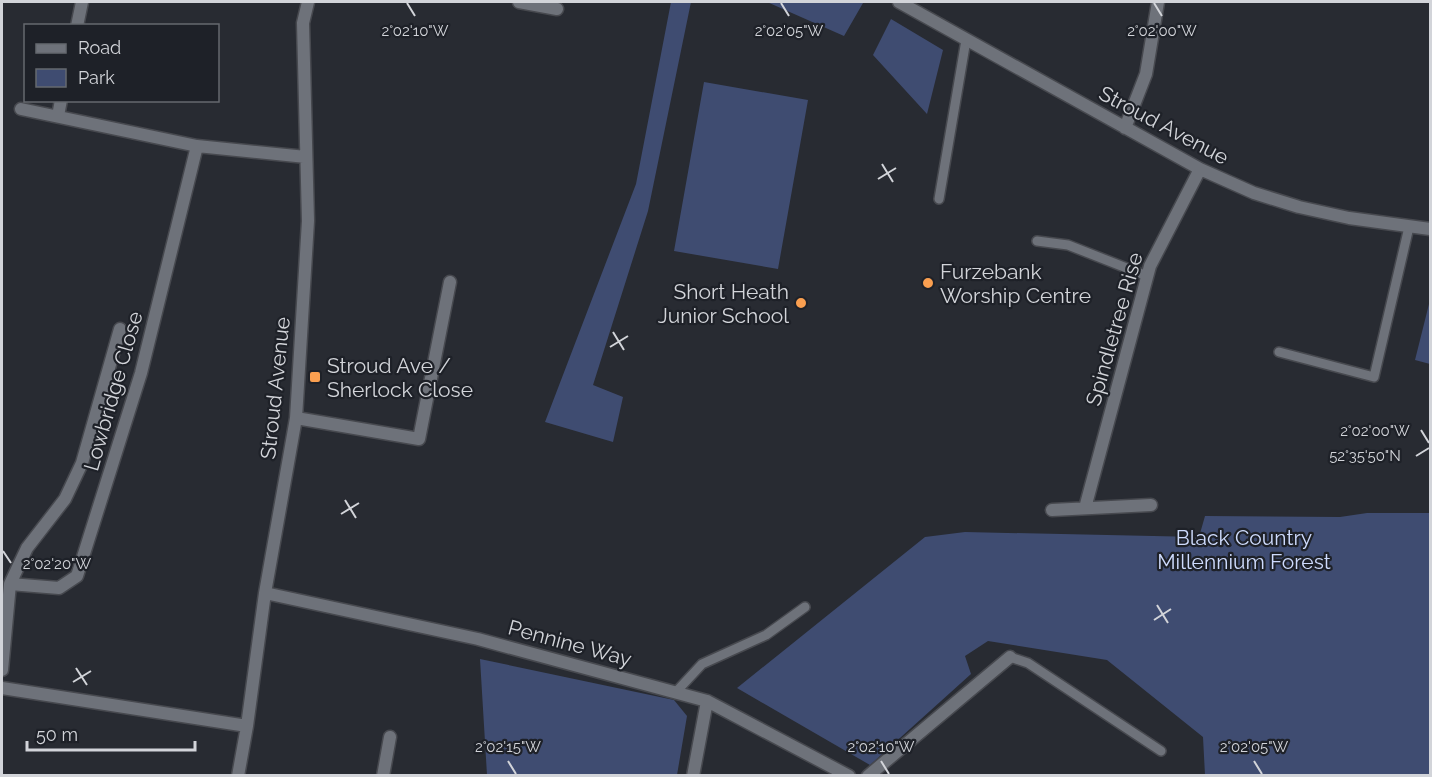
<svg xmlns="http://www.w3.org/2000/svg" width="1432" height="777" font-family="Raleway,sans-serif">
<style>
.green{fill:#3f4c71}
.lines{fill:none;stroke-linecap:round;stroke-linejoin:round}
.lane-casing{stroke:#47494f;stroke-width:12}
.street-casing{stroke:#47494f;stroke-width:15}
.lane{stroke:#6e727a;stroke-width:9}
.street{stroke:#6e727a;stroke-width:12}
.ticks{fill:none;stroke:#d2d4d9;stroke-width:2}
.poi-dot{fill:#fa9f50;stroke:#1e2128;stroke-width:2}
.labels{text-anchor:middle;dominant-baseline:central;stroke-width:4.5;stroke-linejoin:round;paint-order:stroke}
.street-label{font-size:21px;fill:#d2d4d9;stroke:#1e2128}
.poi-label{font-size:21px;fill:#d2d4d9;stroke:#1e2128;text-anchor:start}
.park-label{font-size:21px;fill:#cedbfd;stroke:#1e2128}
.ticks-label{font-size:15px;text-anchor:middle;fill:#d2d4d9;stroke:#1e2128;stroke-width:4.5;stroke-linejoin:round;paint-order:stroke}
</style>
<rect width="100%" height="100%" fill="#282b32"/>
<path class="green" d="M671,2H691L648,211L593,385L623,397L613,442L545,422L636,184Z
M767,2H861L863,3L844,36Z
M891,19L943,50L927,114L873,55Z
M704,82L808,100L778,269L674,251Z
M1430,300V364L1415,360Z
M1367,513H1430V775H1205L1203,737L1107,660L988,641L965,656L971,674L870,765L737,688L925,537L965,532L1199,537L1205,516L1340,517Z
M480,659L674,700L687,716L677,775H487Z"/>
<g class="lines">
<g class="lane-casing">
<path id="lane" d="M939,199L966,40
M1037,241L1068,245L1147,276
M1279,352L1374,377L1409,227
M1010,657L1028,663L1161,751
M676,692L702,664L766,635L805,607"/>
</g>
<g class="street-casing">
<path id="street" d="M519,2L557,9
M899,2L1200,169L1254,193L1299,207L1349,218L1430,229
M77,26L82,2
M21,109L197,146L306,157
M58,116L61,100
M1125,128L1146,74L1158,2
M296,418L419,439L450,282
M1085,508L1150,266L1200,169
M1052,510L1151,505
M10,584L59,588L77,576L141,373L197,146
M265,593L478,639L707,701L849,776
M2,670L10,584L27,548L65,499L82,463L120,329
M2,688L247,726
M238,776L247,726L265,593L296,418L308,221L303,23L308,2
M383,776L390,737
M693,776L707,701
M868,776L1010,657"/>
</g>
<use href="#lane" class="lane"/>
<use href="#street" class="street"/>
</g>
<path class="ticks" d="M407,3L415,16M781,3L789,16M1154,3L1162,16M882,164L893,182M878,179L896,168M613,332L624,350M610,347L628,336M1421,430L1429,443M1416,456L1429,448M345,500L356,518M341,514L359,503M3,551L11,563M1157,605L1168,623M1154,620L1171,609M76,668L87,685M73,682L91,671M508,761L516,774M881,761L889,774M1254,761L1262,774"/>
<g class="poi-dot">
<circle cx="928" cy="283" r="6"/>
<circle cx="801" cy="303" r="6"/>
<rect x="309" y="371" width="12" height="12" rx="3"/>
</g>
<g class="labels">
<g class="street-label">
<text transform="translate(1164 125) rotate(28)">Stroud Avenue</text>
<text transform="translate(1114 329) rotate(-74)">Spindletree Rise</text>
<text transform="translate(275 388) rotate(-84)">Stroud Avenue</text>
<text transform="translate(113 391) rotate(-74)">Lowbridge Close</text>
<text transform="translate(570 643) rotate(15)">Pennine Way</text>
</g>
<g class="poi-label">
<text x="940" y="271">Furzebank<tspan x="940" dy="24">Worship Centre</tspan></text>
<text x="789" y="291" text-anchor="end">Short Heath<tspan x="789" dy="24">Junior School</tspan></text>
<text x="327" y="365">Stroud Ave /<tspan x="327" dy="24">Sherlock Close</tspan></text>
</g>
<g class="park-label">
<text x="1244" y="537">Black Country<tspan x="1244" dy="24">Millennium Forest</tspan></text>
</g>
</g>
<g class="ticks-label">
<text x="415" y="36">2°02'10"W</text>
<text x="789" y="36">2°02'05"W</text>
<text x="1162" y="36">2°02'00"W</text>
<text x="1375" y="436">2°02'00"W</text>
<text x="1365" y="461">52°35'50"N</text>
<text x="57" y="569">2°02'20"W</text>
<text x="508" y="752">2°02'15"W</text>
<text x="881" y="752">2°02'10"W</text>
<text x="1254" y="752">2°02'05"W</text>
</g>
<rect width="1432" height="777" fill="none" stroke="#d2d4d9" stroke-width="6"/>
<rect x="24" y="24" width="195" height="78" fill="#1e2128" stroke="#66696f" stroke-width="1.5"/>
<rect x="36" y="44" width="30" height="9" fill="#6e727a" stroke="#66696f" stroke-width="1.5"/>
<text x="78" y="54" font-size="18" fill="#d2d4d9">Road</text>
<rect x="36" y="69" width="30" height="18" fill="#3f4c71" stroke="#66696f" stroke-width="1.5"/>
<text x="78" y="84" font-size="18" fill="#d2d4d9">Park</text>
<path d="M27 741v9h168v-9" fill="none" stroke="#d2d4d9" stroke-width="3"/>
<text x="36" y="741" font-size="18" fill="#d2d4d9" stroke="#1e2128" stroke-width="4.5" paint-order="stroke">50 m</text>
</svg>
